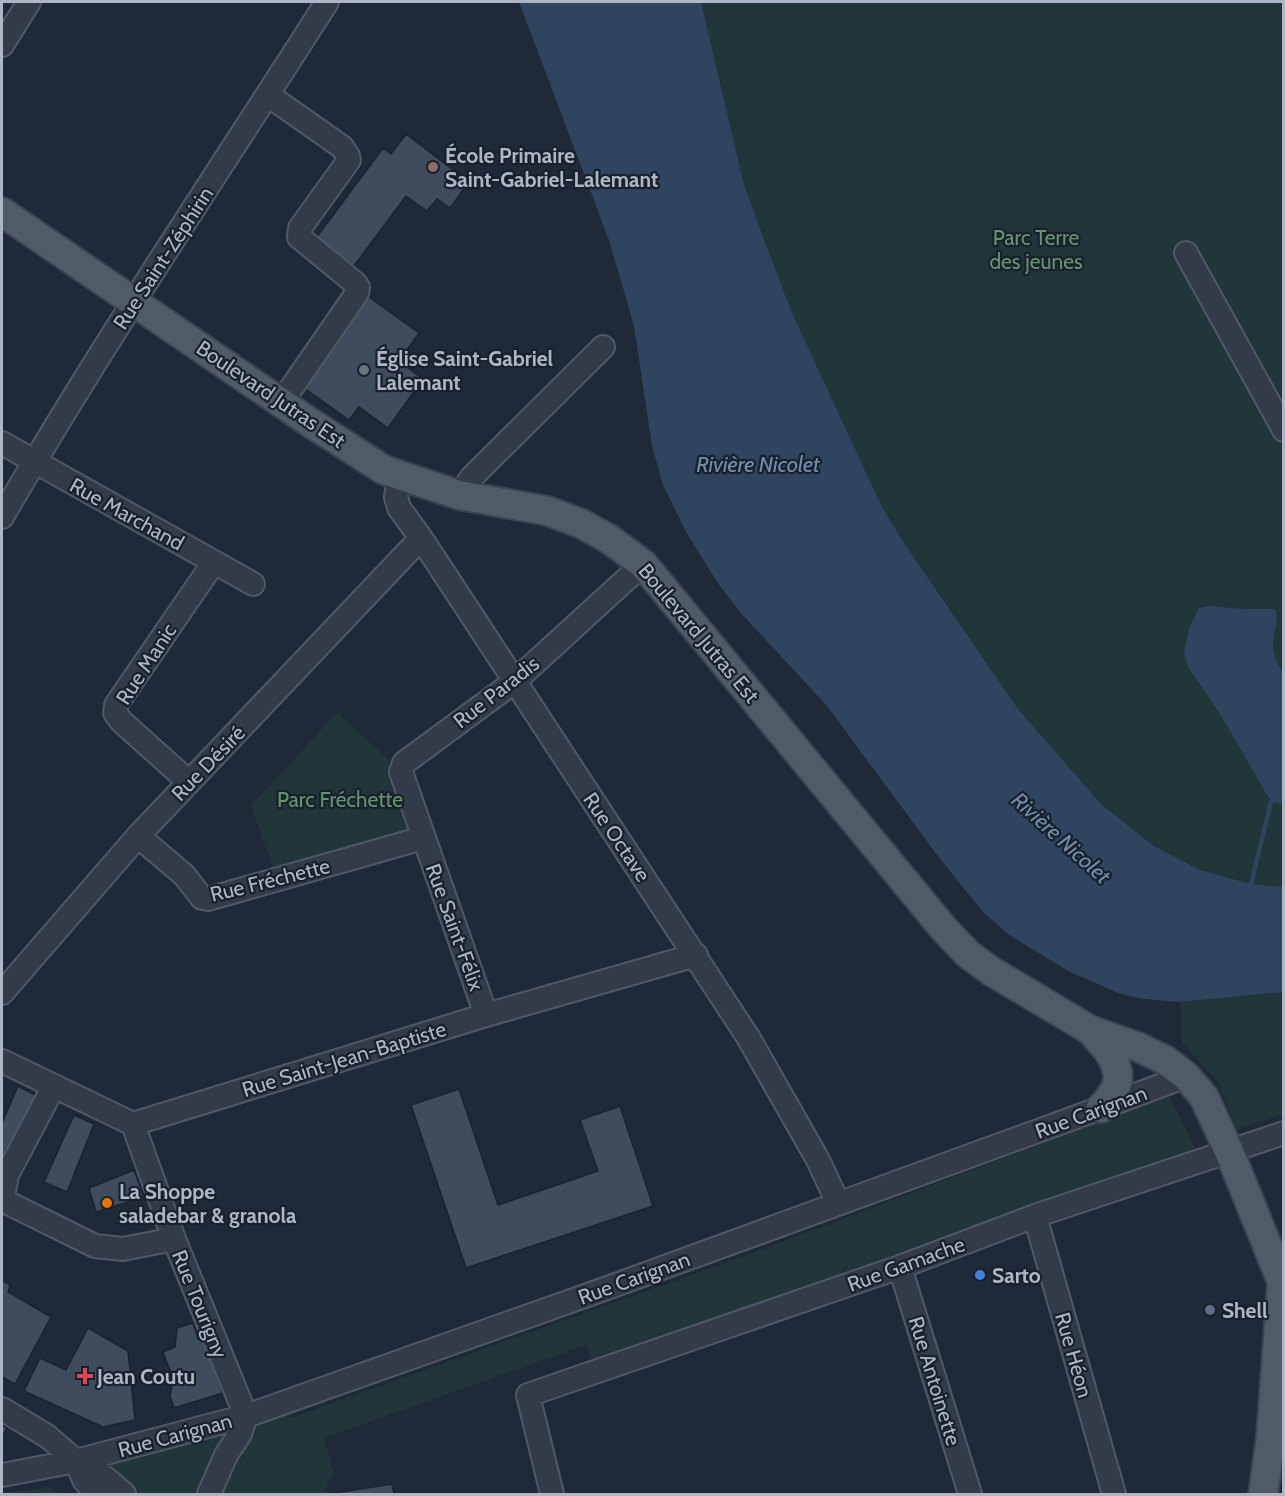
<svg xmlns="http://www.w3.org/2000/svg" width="1285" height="1496" font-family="Cabin,sans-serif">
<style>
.green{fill:#203638}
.water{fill:#2f445e}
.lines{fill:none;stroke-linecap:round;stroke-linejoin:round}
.stream{stroke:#2f445e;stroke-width:4.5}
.building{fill:#3f4c5d;stroke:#1a232e;stroke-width:1.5}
.minor-casing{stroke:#4f5966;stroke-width:26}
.major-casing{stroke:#3b4551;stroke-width:32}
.minor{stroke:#323c48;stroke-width:22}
.major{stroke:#505b68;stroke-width:28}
.education-dot{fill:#8d6e63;stroke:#18212c;stroke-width:2}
.worship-dot{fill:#6b7280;stroke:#18212c;stroke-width:2}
.food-dot{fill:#e8710a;stroke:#18212c;stroke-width:2}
.shop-dot{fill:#3f7fe0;stroke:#18212c;stroke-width:2}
.service-dot{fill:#5c6f8a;stroke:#18212c;stroke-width:2}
.health-dot{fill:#e0444e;stroke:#18212c;stroke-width:2}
.labels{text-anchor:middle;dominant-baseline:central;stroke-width:4.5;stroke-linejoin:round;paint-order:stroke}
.poi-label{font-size:21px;font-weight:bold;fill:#acb6c5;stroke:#18212c;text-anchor:start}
.park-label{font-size:21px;fill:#63966d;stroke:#18212c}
.street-label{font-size:21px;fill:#acb6c5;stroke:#18212c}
.water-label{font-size:22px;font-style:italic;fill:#728eaf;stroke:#18212c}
</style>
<rect width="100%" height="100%" fill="#1e2a37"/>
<path class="green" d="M701,2H1283V887L1251,884L1200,870L1154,846L1102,805L1018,709L906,546L882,507L793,315L768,250L744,185Z
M338,712L401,772L423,838L277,880L251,805Z
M1283,992V1114L1237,1130L1218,1083L1182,1042L1180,1002Z
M1169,1096L1197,1152L592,1360L586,1345L324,1438L334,1472L323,1494H216L253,1426L280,1414L290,1418L728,1262Z
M225,1433L204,1494H139L112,1464Z
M49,1487L59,1494H2V1493Z"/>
<path class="water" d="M519,2H701L744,185L768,250L793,315L882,507L906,546L1018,709L1102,805L1154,846L1200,870L1251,884L1283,887V992L1180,1002L1144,999L1121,994L1068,971L1009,935L983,912L937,855L827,706L740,612L717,582L686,532L663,485L652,446L634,326L609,240Z
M1209,606L1243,609H1275C1280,623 1273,629 1273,642C1272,654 1278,664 1284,675L1283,804L1271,802L1219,712L1188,667L1184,653L1189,628L1199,608Z"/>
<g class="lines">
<path class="stream" d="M1251,884L1271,802"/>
</g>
<path class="building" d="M406,134L469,182L450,208L437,199L427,211L406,196L354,266L316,238L383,148L391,154Z
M369,297L419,333L399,361L423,379L388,428L359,407L349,420L304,388Z
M18,1086L37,1096L2,1163V1123Z
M459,1089L498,1205L598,1171L580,1120L620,1106L653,1206L466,1268L411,1105Z
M74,1115L94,1124L67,1192L44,1182Z
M134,1170L144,1197L96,1212L89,1188Z
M2,1280L10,1285L8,1292L51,1317L15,1384L2,1377Z
M193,1323L198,1339L202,1337L223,1393L174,1408L170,1396L173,1379L163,1352L175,1347L177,1328Z
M88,1328L128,1351L135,1420L103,1427L24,1391L40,1358L66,1370Z
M2,1425L7,1428L2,1437Z
M392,1484L394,1494H328Z"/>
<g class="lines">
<g class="minor-casing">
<path id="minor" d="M2,45L29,2
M268,95L342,147L348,156L349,160L300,228L299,237L355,283L358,287L357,293L281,403
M1186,253L1284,430
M2,443L253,584
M399,476L396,497L399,508L421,538L748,1037L818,1160L838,1203
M459,495L472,477L603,347
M2,517C104,341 218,173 327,2
M189,782L122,722L115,713L116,705L214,562
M138,836L184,875L202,898L208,899L423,838
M2,993L138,836L421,538
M486,1015L401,772L404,763L514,682L643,564
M2,1061L133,1124L486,1015L696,955
M133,1124L174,1239L246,1416
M2,1200L95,1246L123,1249L174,1239
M2,1202L7,1175L54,1086
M1035,1216L1114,1494
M900,1267L970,1494
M2,1409L47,1436L76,1461L101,1474L124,1494
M76,1461L84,1480L97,1494
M2,1475L76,1461L246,1416L599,1291L1101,1108L1186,1076
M209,1494L226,1455L240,1434L246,1416
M552,1494L528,1395L900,1267L1035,1216L1284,1133"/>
</g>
<g class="major-casing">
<path id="major" d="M2,212L311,423L384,470L459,495L548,511L582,524L609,539L643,564L944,929L968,954L991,971L1090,1030L1138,1047L1165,1060L1186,1076L1204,1097L1229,1151L1282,1282L1271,1437L1263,1494
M1090,1030C1103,1044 1122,1063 1117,1084C1115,1093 1107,1101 1101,1108"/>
</g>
<use href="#minor" class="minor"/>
<use href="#major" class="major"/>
</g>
<circle class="education-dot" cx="433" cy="167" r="6"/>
<circle class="worship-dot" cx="364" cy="370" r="6"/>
<circle class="food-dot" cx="107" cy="1203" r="6"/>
<circle class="shop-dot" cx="980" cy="1275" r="6"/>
<circle class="service-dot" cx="1210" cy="1310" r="6"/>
<path class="health-dot" d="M82 1367h6v6h6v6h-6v6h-6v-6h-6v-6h6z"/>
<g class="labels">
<g class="poi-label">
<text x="445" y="155">École Primaire<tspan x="445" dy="24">Saint-Gabriel-Lalemant</tspan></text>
<text x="376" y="358">Église Saint-Gabriel<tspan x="376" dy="24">Lalemant</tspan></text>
<text x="119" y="1191">La Shoppe<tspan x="119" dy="24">saladebar &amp; granola</tspan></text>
<text x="992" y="1275">Sarto</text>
<text x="1222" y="1310">Shell</text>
<text x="97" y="1376">Jean Coutu</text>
</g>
<g class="park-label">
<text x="1036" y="237">Parc Terre<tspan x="1036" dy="24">des jeunes</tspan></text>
<text x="340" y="799">Parc Fréchette</text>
</g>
<g class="street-label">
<text transform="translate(163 258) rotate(-57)">Rue Saint-Zéphirin</text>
<text transform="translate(271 394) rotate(34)">Boulevard Jutras Est</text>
<text transform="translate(127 514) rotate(29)">Rue Marchand</text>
<text transform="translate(699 633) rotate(50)">Boulevard Jutras Est</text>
<text transform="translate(146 664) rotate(-57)">Rue Manic</text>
<text transform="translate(496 692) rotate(-38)">Rue Paradis</text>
<text transform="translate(208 763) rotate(-46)">Rue Désiré</text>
<text transform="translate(617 837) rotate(56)">Rue Octave</text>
<text transform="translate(270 880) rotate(-14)">Rue Fréchette</text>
<text transform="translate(455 927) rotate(70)">Rue Saint-Félix</text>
<text transform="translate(344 1059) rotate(-17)">Rue Saint-Jean-Baptiste</text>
<text transform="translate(1091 1112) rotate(-20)">Rue Carignan</text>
<text transform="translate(906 1264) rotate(-20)">Rue Gamache</text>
<text transform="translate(634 1278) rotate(-20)">Rue Carignan</text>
<text transform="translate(200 1304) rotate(68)">Rue Tourigny</text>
<text transform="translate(1074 1355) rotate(74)">Rue Héon</text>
<text transform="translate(935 1381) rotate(73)">Rue Antoinette</text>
<text transform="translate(175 1435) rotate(-15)">Rue Carignan</text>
</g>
<g class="water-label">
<text x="758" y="464">Rivière Nicolet</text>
<text transform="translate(1061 838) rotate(42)">Rivière Nicolet</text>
</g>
</g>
<rect width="1285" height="1496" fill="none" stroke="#acb6c5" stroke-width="6"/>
</svg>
